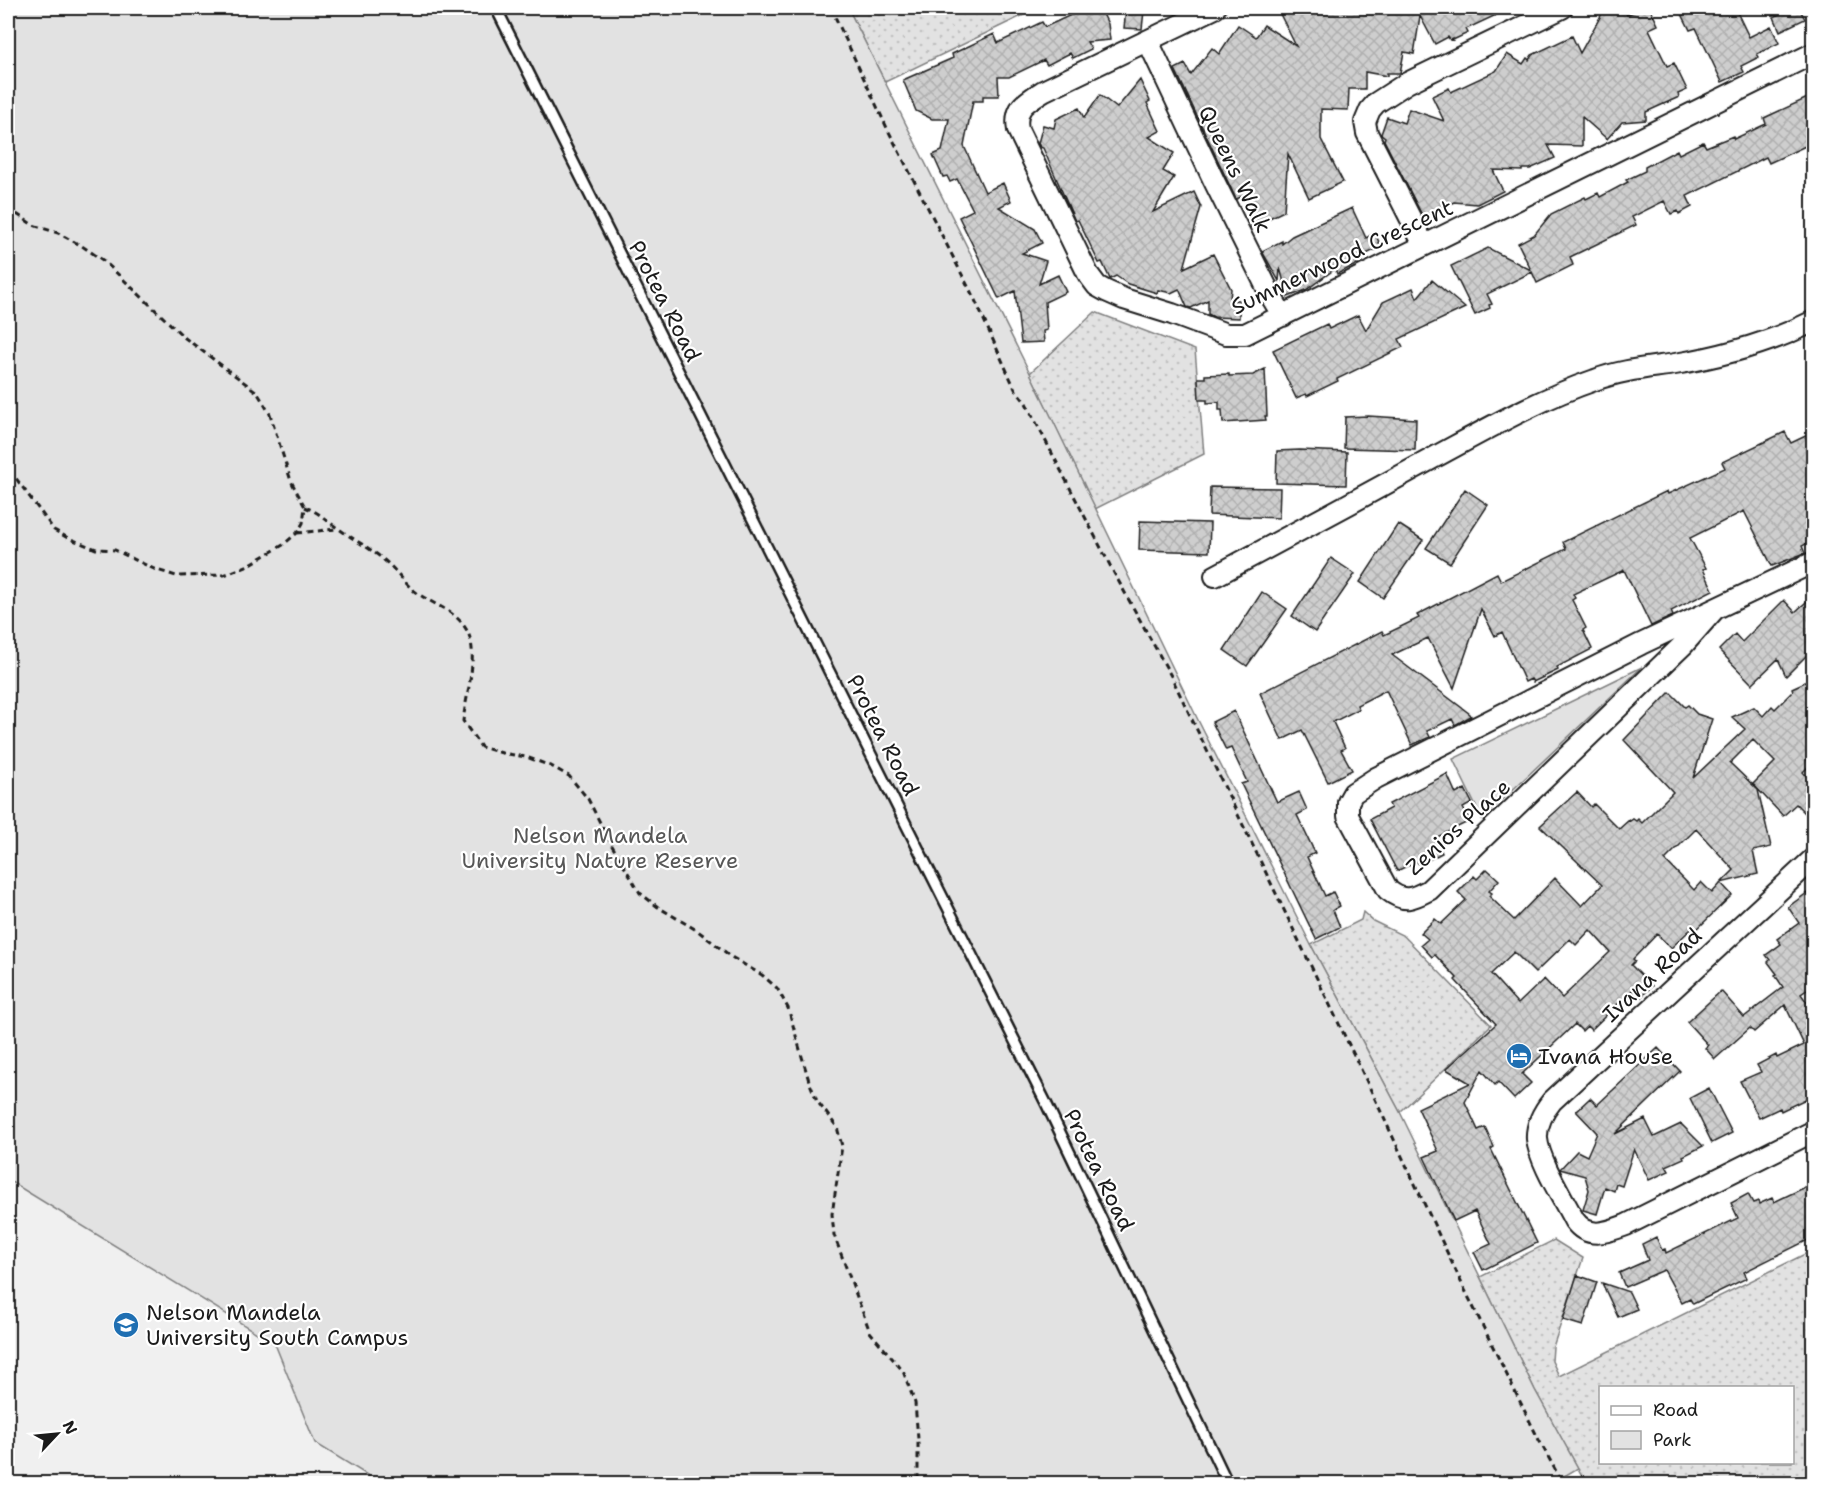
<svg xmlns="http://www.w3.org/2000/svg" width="1821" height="1491" font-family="'Shantell Sans',sans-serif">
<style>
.built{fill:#f0f0f0}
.grass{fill:url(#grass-dots);stroke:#7f7f7f;stroke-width:1.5;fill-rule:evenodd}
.park{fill:#e2e2e2;stroke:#7f7f7f;stroke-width:1.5}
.building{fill:url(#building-cross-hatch);stroke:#1c1c1c;stroke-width:1.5;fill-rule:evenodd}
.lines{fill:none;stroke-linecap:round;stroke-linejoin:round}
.service-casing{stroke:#1c1c1c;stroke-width:14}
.minor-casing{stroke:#1c1c1c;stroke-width:24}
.path{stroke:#1c1c1c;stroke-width:3;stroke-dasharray:6 4.5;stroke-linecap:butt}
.service{stroke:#fff;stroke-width:9}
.minor{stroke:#fff;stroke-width:20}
.labels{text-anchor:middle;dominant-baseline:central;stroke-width:4.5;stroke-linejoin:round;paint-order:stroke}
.street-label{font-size:22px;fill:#1c1c1c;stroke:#fff}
.park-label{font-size:22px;fill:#575757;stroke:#fff}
.poi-label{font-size:22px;fill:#1c1c1c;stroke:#fff;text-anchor:start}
</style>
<defs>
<pattern id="grass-dots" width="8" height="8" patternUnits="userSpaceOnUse" patternTransform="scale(1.5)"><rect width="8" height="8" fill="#e2e2e2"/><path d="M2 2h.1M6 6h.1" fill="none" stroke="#c1c1c1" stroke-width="1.8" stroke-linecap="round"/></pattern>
<pattern id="building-cross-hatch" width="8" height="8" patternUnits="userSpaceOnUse" patternTransform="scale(1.5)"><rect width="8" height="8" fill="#cecece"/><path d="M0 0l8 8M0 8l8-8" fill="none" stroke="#b0b0b0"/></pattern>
</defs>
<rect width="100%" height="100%" fill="#fff"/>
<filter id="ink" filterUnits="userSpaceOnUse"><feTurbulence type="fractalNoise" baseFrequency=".0167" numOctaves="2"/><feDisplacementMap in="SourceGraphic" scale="12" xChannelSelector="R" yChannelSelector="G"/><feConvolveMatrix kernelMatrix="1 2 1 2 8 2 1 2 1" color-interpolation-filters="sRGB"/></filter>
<g filter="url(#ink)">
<path class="built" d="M8,1180L275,1344L315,1443L380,1483H8Z"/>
<path class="grass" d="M848,8H1036V9L885,82Z
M1095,312L1195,350L1204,454L1095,509L1030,373Z
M1363,912L1373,921L1404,936L1491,1025L1400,1112L1311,945L1361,920Z
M1554,1240L1583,1258L1553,1347L1552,1361L1559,1376L1813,1250V1483H1586L1535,1390L1480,1277ZM1600,1388H1792V1462H1600Z"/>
<path class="park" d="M8,8H848L1030,373L1199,722L1311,945L1400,1112L1535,1390L1578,1468L1551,1484L380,1483L315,1443L275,1344L8,1180Z
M1642,667L1482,819L1453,759Z"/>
<path class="building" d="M1086,8H1100L1108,24L1110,40L1087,42L1091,49L1073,58L1070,53L1047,65L1044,60L1009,77H998L999,96H983V101H973L964,146L985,192L1003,183L1011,201L999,207L1035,229L1042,243L1022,253L1046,261L1039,284L1058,275L1066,292L1045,302L1047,330L1043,331L1044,342L1021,343L1015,291L999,299L959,217L973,210L957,179L950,182L947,176L943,177L933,155L942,151L949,119H932L916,111L903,80L953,58L952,54L994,34L998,43L1042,22L1045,27Z
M1277,8H1511L1466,29L1468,33L1453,40V39L1450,40L1448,37L1435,44L1420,16L1414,54L1404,52L1400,73H1387V76L1365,72V89H1349L1348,110L1321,109V139L1343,182L1309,198L1288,154L1284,211L1251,227V193L1236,199L1175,69L1185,64L1191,75L1212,48L1219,54L1238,25L1256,37L1264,25L1296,46Z
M1609,8H1623L1627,15L1642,8H1650L1658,25L1649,29L1667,66L1674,63L1687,90L1678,94L1679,97L1646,112V120L1622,122L1607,139L1582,117V146L1548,145L1555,158L1530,169H1522V171L1493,170L1503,191L1477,204L1454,202L1423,217L1384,140L1385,137L1381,134L1387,117L1404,123L1409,109L1444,121L1432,96L1449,88L1451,92L1496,71L1507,54L1523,64L1527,58L1529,60L1532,55L1572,36L1580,53L1604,10Z
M1679,8H1735L1749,37L1771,26L1779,43L1757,54L1759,57L1741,66L1744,72L1722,82L1696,28L1690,30Z
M1774,8H1799L1805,19L1780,31L1774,17L1778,15Z
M1126,9L1144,11L1142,29L1124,28Z
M1140,80L1150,101L1147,103L1160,131L1149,137L1174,153L1163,171L1174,177L1153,212L1194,192L1201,207L1184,268L1213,254L1231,289L1230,300H1239V318L1214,317L1208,314V300L1191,308L1187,307L1179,289L1171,293L1158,290L1157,293L1128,284L1116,276L1110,279L1102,262L1099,263L1078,220L1075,221L1043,148L1040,147L1038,143L1043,125L1054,128L1056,119L1079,108L1084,118L1100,95L1117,108Z
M1814,95V142L1769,163L1766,157L1687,196L1692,207L1679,214L1678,211L1671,214L1664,201L1632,217L1636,225L1570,257L1573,265L1537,283L1532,272L1487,294L1492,304L1489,305L1490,308L1475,315L1451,266L1488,248L1531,270L1518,243L1534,235L1551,214L1585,197L1586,199L1598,193L1600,197L1628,182L1626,180L1645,171V167L1677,150L1679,154L1703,142L1706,147L1733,136L1734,139L1766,124L1764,118Z
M1352,208L1366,238L1375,233L1381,247L1360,257L1362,262L1337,274L1335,269L1306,290L1288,297L1280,268L1279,281L1262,251L1282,241V244L1292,236Z
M1432,280L1465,308L1399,339L1403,347L1337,379L1338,381L1307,396L1306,394L1296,398L1273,350L1327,324L1329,329L1358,315L1366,330L1383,302L1413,288L1417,298Z
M1265,369L1267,416H1265L1266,420L1223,423L1222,410H1219V402L1207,403V400H1199L1198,378H1205V375L1229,374V376L1253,375Z
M1368,416L1416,419L1415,450L1344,448L1345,417Z
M1785,432L1791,443L1814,432V540L1802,546L1805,553L1772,566L1744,511L1690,538L1706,568L1703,569L1713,590L1671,611L1673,616L1651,626L1624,570L1573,594L1575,598L1572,600L1586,628L1583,630L1592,649L1557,667L1558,670L1533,682L1531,679L1525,682L1502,632L1495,636L1481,609L1454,688L1428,638L1392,655L1470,714L1471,716L1455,725L1452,719L1427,731L1430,737L1412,745L1386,690L1357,705L1359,709L1333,722L1345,748L1341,750L1352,770L1328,782L1302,730L1282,740L1260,693L1382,631L1384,635L1419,618L1417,615L1497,573L1501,581L1566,549L1563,542L1667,491L1668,494L1725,468L1722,462Z
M1300,450L1347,452L1346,485L1276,483L1277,451Z
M1210,487L1280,488L1279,518L1209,515Z
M1465,489L1488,505L1450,563L1426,548Z
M1140,521L1210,523L1209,552L1139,550Z
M1398,524L1423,540L1383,598L1360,582Z
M1331,558L1355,574L1315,632L1292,616Z
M1262,592L1287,609L1247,666L1224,650Z
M1814,595V648L1786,676L1778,659L1752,684L1719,650L1735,634L1742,642L1784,600L1795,612Z
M1814,678V753L1807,760L1811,764L1803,772L1814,784V822L1796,804L1783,816L1753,784L1775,762L1753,740L1730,763L1758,790L1771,847L1753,851L1758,874L1721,883L1734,870L1696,829L1665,860L1694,890L1701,882L1712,893L1721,883L1732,895L1694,932L1691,929L1671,948L1657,934L1633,959L1635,961L1631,965L1652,986L1640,998L1632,990L1591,1030L1587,1026L1582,1031L1575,1024L1522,1074L1531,1083L1514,1099L1498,1082L1495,1085L1482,1070L1465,1102L1478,1130L1485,1127L1494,1147L1491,1149L1537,1243L1483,1270L1474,1252L1491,1244L1475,1211L1454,1221L1424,1157L1438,1151L1418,1108L1470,1083L1446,1069L1496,1024L1455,980L1457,978L1435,955L1432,957L1421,945L1428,939L1421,933L1435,919L1441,924L1466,900L1458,892L1474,876L1477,879L1487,869L1499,880L1489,891L1492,893L1489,896L1514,920L1555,878L1582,906L1602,885L1540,826L1577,792L1591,807L1594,804L1619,829L1629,820L1630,821L1633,819L1636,821L1638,819L1642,823L1673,792L1624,740L1670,692L1685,707L1688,705L1697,714L1712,719L1693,778L1745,729L1732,717L1754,707L1763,716L1772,706L1775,709L1793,691L1792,688ZM1590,930L1610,952L1562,998L1544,979L1518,1004L1491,974L1514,952L1535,973L1570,939L1576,945Z
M1234,711L1277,802L1299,792L1307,810L1297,815L1315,853L1307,857L1325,896L1333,892L1340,906L1333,910L1340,927L1316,939L1241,784L1247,782L1231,748L1226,750L1212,722Z
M1447,774L1456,794L1465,789L1472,803L1463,808L1470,821L1435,838L1442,853L1419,865L1417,861L1397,871L1370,819L1391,808L1389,804Z
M1807,893L1814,902V985L1801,994L1814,1012L1808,1016L1814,1029V1095L1781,1111L1780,1108L1759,1118L1740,1081L1761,1072L1757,1065L1776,1055L1777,1058L1804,1045L1785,1005L1754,1032L1750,1028L1715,1059L1705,1048L1708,1045L1687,1022L1721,991L1744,1017L1783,987L1775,975L1777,974L1768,962L1770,960L1766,955L1781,944L1777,939L1799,923L1788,907Z
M1658,1048L1680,1071L1615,1134L1645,1119L1654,1137L1681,1124L1703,1146L1683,1156L1684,1158L1666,1166L1669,1171L1649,1180L1634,1149L1622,1186L1616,1184L1614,1191L1605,1187L1597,1214L1583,1210L1589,1190L1585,1176L1560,1169L1577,1151L1587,1156L1597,1133L1576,1111L1590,1098L1597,1105Z
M1709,1088L1732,1133L1712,1143L1690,1098Z
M1814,1183V1237L1744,1272L1747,1278L1693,1304L1690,1299L1682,1303L1664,1270L1625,1287L1619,1273L1648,1260L1642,1244L1656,1237L1662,1250L1665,1249L1666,1253L1738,1218L1731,1203L1748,1194L1753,1203L1758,1201L1759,1204L1772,1198L1774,1202Z
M1577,1275L1597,1282L1583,1326L1563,1320Z
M1602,1283L1629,1292L1637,1309L1618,1317Z"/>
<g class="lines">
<g class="service-casing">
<path id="service" d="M496,8L1046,1103L1228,1484"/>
</g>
<g class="minor-casing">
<path id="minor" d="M1215,8L1043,91C1025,102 1014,108 1018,130L1088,274L1097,286L1106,291L1124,299L1172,314L1226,334H1245L1814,53
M1148,41L1215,183L1272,298L1283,316
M1424,245L1367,133L1365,122L1370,110L1376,103L1407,83L1562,8
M1215,576C1288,537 1362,497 1435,457C1487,429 1539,399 1595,380C1621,370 1648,368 1675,364C1723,356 1770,343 1814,321
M1713,611L1684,644L1429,890C1412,899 1404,903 1388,890L1348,816V802L1353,793L1376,778L1641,644L1814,562
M1814,858L1552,1101C1543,1112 1536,1124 1537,1139C1539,1161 1564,1200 1574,1220C1588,1240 1607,1232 1626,1225L1814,1131"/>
</g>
<path class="path" d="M831,8L887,128L975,300L1015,389L1026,403L1114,573L1171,676L1367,1082L1462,1284L1539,1440L1563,1484
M8,208L33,225L58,233L82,246L104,261L185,338L257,392L270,414L291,481L305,507L303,523L297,533L283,545L249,565L224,575L176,576L154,569L115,550L96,549L68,538L54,530L15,477L8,472
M305,507C322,514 325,520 339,529C354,540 370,548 384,560C395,569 403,581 413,590C433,606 459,610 469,635C478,658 466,696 463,721L481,747L502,753L526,757L551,766L569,776L588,799L611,844L640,893L658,907L698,931L733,958L762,975L777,988L788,1008L809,1081L817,1101L837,1127L842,1146L832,1214L834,1235L870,1332L903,1371L915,1403L918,1439V1484
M297,533L337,529"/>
<use href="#service" class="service"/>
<use href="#minor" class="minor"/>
</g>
</g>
<defs>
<g id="hotel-disc" transform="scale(1.35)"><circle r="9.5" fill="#1f6fb2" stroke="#fff"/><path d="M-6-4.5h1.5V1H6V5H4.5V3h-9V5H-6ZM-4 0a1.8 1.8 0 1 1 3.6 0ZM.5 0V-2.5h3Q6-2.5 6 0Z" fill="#fff"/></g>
<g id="university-disc" transform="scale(1.35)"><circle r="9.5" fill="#1f6fb2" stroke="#fff"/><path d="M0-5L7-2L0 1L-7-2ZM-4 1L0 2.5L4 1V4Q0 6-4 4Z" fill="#fff"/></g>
</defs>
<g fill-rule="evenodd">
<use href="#hotel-disc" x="1519" y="1056"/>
<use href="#university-disc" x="126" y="1325"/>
</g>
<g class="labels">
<g class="street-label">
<text transform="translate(1235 169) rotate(64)">Queens Walk</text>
<text transform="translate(1342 257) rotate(-25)">Summerwood Crescent</text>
<text transform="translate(665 301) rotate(63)">Protea Road</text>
<text transform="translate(883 735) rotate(63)">Protea Road</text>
<text transform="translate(1458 827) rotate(-42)">Zenios Place</text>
<text transform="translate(1652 975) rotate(-43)">Ivana Road</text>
<text transform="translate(1099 1170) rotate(64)">Protea Road</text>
</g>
<g class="park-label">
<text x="600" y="835">Nelson Mandela<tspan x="600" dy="25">University Nature Reserve</tspan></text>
</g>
<g class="poi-label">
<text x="1538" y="1056">Ivana House</text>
<text x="146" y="1312">Nelson Mandela<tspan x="146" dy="25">University South Campus</tspan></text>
</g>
</g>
<rect width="1821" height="1491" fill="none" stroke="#fff" stroke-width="30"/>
<rect x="15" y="15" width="1791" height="1461" fill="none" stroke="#1c1c1c" stroke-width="2" filter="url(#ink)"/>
<rect x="1599" y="1386" width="195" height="78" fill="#ffffff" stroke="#a4a4a4" stroke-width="1.5"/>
<rect x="1611" y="1406" width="30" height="9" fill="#ffffff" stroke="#a4a4a4" stroke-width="1.5"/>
<text x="1653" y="1416" font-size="18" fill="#1c1c1c">Road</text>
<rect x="1611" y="1431" width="30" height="18" fill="#e2e2e2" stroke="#a4a4a4" stroke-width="1.5"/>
<text x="1653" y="1446" font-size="18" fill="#1c1c1c">Park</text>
<g transform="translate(57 1434) rotate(64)" stroke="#ffffff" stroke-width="4.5" paint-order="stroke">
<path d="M0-4.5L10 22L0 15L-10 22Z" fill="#1c1c1c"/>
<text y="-9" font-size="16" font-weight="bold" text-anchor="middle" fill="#1c1c1c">N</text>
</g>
</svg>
